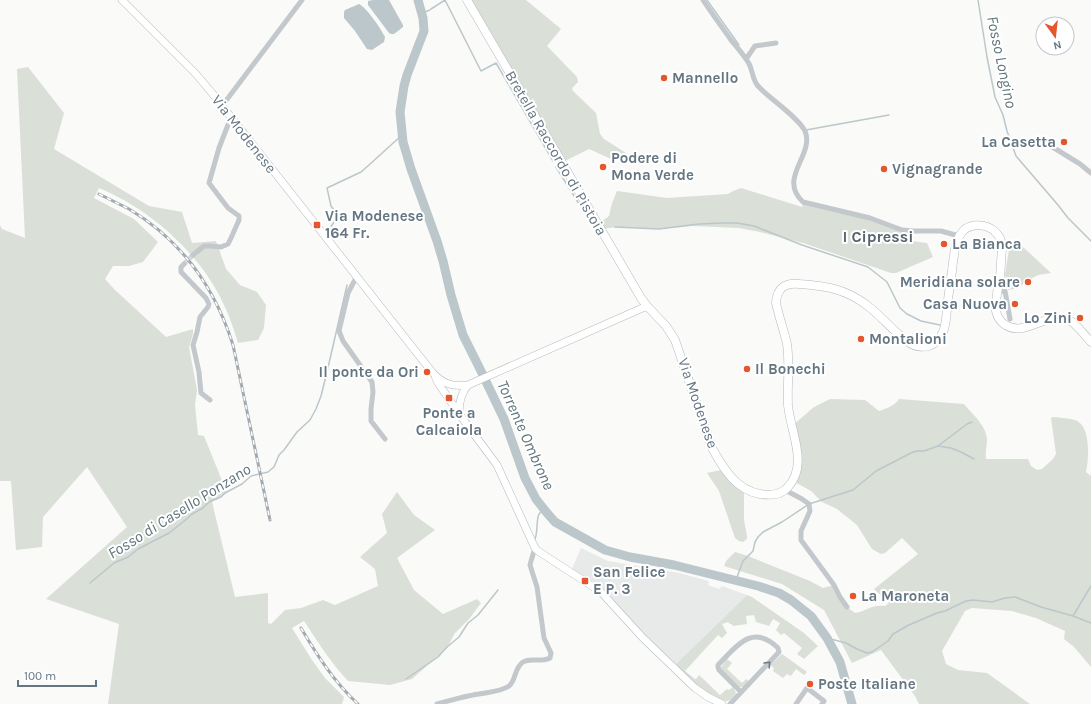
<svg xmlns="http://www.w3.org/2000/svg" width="1091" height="704" font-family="Karla,sans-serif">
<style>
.built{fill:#e8e9e9}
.green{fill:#dadfd7}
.water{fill:#bbc7cb}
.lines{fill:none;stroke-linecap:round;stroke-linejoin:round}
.stream{stroke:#bbc7cb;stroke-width:1.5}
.river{stroke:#bbc7cb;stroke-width:9}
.street-tunnel{stroke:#d5d9db;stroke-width:5;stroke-dasharray:5 2.5;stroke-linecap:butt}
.secondary-casing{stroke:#b3babf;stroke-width:8}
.primary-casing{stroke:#b5babe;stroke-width:9}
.street{stroke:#c3c8cc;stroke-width:5}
.secondary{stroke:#fff;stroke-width:7}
.primary{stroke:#fff;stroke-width:8}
.rail-casing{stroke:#a2aab0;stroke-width:3}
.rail{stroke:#fff;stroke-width:1.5;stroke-dasharray:4.5;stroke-linecap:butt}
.oneway{stroke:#6a7a87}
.poi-dot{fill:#e4572e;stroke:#fff;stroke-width:1.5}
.labels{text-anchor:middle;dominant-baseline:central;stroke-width:4;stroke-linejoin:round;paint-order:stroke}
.poi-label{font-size:15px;font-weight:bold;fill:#657683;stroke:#fff;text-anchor:start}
.street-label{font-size:15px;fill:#657683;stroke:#fff}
.water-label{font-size:16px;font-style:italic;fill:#60757c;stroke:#fff}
.neighbourhood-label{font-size:16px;font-weight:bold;fill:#57646e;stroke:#fff}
</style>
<rect width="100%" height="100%" fill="#fafaf8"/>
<path class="built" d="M581,548L608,561L679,573L709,581L708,585L719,589L722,586L747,595L675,665L630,621L609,594L594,582L572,569Z"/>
<path class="green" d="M471,0H526L561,29L547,46L577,77L578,82L572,88L573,91L596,113L600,134L604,139L626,153V156L611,159L589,149L565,161Z
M28,67L64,113L54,149L149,206L182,212L192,243L216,241L226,269L240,285L257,292L266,305L264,328L258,340L238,343C234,330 230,317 224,305C201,254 150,209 99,188L94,198L134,219L158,242L143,262L129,266H113L105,279L114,289L166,337L193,329V334L189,347L197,390L195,405L198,435L204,436L227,493L212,502L235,597L268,593V623L271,624L285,610L301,608L323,600L335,605L378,586L375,569L360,557L387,533L382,514L397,492L414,515L435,530L397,558L414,590L443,614L477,599L481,603L470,618L455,633L447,648L412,679L390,685L348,681C331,663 318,642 304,621L292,628L312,660L325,678L344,697L342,704H108L119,624L46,599L127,527L87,467L43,517L42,547L16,550L11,481H0V225L2,229L25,238L17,69Z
M741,188L802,207L803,202L913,231L912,241L927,243L933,257L896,273H891L803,243L760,232L739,228L692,226L659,229L618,227L601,229L598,224L609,216L612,203L617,191L667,198L728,194L733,191Z
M1023,247L1051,273L1038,275L1025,282L1019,288L1008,290L1005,274L1009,250Z
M830,399L865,400L879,411C888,408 894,406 899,399L964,404C972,414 986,425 987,439C987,446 985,452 986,459H1028L1031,466L1037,470L1042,469L1053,459L1056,454L1051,418L1053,417C1060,418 1068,418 1075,420C1091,425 1089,458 1086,472L1091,476V667L1074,647L1064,639L1065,631L1036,618L1012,611L972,608L965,611L942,651L946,664L958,670L987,673L1030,704H919L915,696L881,650L852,663L824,610L782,584L724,566L726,561L735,552L748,556L810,581L823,588L834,585L847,607L855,613C867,611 871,604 885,606L889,603L874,589L918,554L902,538L885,553L881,554L872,549L857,525L837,509L822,502L811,491L793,481L796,472L792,426L814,407Z
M721,470L729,481L744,492V520L747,536V539L743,542L739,541L735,538L719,491L707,473Z
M747,595L752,597L804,633L818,646L804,659L797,654L802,648L784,633L781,635L776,630L780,623L773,619L769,626L756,622L754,615L746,616L747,624L733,626L731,624H730L728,622L722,624L727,633L722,638L718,635L685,671L695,679H696L699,675L720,695L727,689L729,690L733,687L736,693L734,696L730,700L727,701H722L702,690L675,665Z
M782,654L807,672L804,675L796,669L791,676L787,674L783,678L773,671L774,668L770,665Z
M727,659L732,663L727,669L742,683L746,679L749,681L743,687H739L720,669L721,667Z"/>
<path class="water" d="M373,0H389L403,25V27L394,34H391L389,33L368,5V1Z
M359,4C367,8 381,29 385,37L384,42L372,50L367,49L355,31L344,18V12L345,10Z"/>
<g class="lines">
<path class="stream" d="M445,0L481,71L496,63L553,161
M707,0L739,45
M978,0L987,57L995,97L1003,115L1007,131L1016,156L1058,205L1068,218L1091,241
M431,9L445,0
M422,13L430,10
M806,130L889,115
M556,167L594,228L597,229
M615,227L659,229L699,224L724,223H737L754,226L802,245L868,267L887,282L900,308L907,314L921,321L940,325
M326,233L338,217L337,214L331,206L327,188L361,172L369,165L402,135
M938,446L967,424L972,422
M535,539C538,532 536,520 539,514C539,514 543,510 544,509
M736,580L743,561L753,551L755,542L758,537L763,532L782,522L809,504L853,490L876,471L913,452L918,451H924L938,446L951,448L961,452L974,459
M90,583L114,563L128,557L138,549L169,533L188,518L192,514L203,508L209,502L221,497L225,493L242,484L251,476L268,472L274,467L279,455L284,450L297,432L310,420L316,409L321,396L327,372L347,285
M1073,616L1091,586
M827,638L846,643L857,649L867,653L872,652L888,641L893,634L909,625L937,613L945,611L966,601L973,600L992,602L1005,598L1015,597L1041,607L1073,616L1091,623
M406,679L438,657L447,647L459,637L468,623L478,615L498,590"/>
<path class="river" d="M418,0L423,18L424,31L407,75L404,86L400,112L403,142L411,169L437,241L443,261L451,295L463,335L480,369L504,419L525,478L536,499L547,513L555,522L605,550L630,557L674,565L758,586L779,593L791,600L811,616L827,638L840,662L852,704"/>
<path class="street-tunnel" d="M184,264L193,255"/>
<g class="secondary-casing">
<path id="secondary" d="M122,0L196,74L212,93L432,372C443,384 452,387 468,385L647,306
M435,376L438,383L465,422L497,465L535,548L538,551L601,592L643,638L695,688L708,697L722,704
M459,413C459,402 461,393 468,385"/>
</g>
<g class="primary-casing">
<path id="primary" d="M467,0L641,298L647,306L666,326L675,340L712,448C723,468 736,490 760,494C771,496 781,495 788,487C809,464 790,431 788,405C787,386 790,363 787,344C784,331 779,317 776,303C777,288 785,282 800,284C827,286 846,289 868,306C882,317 893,331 907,341C913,346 921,348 929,346C935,344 939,340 942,334C946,327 946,318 947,310C948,297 950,284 952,271C953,261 954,251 957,241C959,237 961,232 965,229C975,222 991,225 998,235C1001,239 1002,244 1002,249C1001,258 1001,268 1000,277C998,288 995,300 996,311C997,316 1000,321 1004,324C1025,339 1046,310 1069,320C1077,324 1084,335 1091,342"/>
</g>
<path class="street" d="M703,0C712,14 722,27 731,40C737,47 743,54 748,62C753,69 752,81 759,87C770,99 798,117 805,131C815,155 777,178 803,202L870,218L902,230L913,231H941L959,236
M746,59L755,46L776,43
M222,106L302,0
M1038,138L1080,164L1091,173
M193,255L204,246H210L221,247L228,244L231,238L239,220V216L228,208L209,183L219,148L231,117
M184,264L181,267V272L206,298L209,304L208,307L200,317L197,332L193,345L199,372L201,393L210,400
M357,276L348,293L339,331L343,341L372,382L373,392L371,409V421L385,439
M998,291H1005L1010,319
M785,490L802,499L809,504L810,511L801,531V540L834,585L840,597L847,607
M437,704C451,700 465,696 479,694C489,692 500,692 509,686C516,681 514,668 523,662C531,657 541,663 550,658L551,653L544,638L537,587L530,565L531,561L535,548
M730,704L779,652L778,648C752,623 737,646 718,665V667L719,670L741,692
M796,704L807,688L824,701L822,704"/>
<use href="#secondary" class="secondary"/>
<use href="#primary" class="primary"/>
<g class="rail-casing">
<path id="rail" d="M99,194C109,199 119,204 129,209C181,240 215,288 233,345L270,520
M301,628C317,655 334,682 358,704"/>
</g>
<use href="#rail" class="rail"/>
</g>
<defs><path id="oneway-chevron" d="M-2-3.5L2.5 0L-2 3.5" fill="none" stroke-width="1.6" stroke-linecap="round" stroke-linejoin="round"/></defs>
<use class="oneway" href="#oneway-chevron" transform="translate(768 664) rotate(-47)"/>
<g class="poi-dot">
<circle cx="664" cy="78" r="4"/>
<circle cx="1064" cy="142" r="4"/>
<circle cx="603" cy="167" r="4"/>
<circle cx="884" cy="169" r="4"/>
<rect x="313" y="221" width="8" height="8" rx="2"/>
<circle cx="944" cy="244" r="4"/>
<circle cx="1028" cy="282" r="4"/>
<circle cx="1015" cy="304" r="4"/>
<circle cx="1080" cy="318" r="4"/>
<circle cx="861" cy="339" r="4"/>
<circle cx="747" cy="369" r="4"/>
<circle cx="427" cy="372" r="4"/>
<rect x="445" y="394" width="8" height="8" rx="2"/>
<rect x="581" y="577" width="8" height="8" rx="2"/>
<circle cx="853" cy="596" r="4"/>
<circle cx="810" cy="684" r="4"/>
</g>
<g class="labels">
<g class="poi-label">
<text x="672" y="78">Mannello</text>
<text x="1056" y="142" text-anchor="end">La Casetta</text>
<text x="611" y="158">Podere di<tspan x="611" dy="17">Mona Verde</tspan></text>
<text x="892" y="169">Vignagrande</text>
<text x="325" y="216">Via Modenese<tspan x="325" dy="17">164 Fr.</tspan></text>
<text x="952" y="244">La Bianca</text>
<text x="1020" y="282" text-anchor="end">Meridiana solare</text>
<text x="1007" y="304" text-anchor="end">Casa Nuova</text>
<text x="1072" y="318" text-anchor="end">Lo Zini</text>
<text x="869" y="339">Montalioni</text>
<text x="755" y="369">Il Bonechi</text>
<text x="419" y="372" text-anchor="end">Il ponte da Ori</text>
<text x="449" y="413" text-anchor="middle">Ponte a<tspan x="449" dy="17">Calcaiola</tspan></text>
<text x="593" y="572">San Felice<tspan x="593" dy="17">E P. 3</tspan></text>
<text x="861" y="596">La Maroneta</text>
<text x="818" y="684">Poste Italiane</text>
</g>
<g class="street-label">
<text transform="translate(244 134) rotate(52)">Via Modenese</text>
<text transform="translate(556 153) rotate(60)">Bretella Raccordo di Pistoia</text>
<text transform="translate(698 403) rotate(71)">Via Modenese</text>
</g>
<g class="water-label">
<text transform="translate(1002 62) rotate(78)">Fosso Longino</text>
<text transform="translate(526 435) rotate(66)">Torrente Ombrone</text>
<text transform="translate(179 511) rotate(-32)">Fosso di Casello Ponzano</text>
</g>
<g class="neighbourhood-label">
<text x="878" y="236">I Cipressi</text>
</g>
</g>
<g transform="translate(1055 36) rotate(165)"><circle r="19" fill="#ffffff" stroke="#c1c8cd"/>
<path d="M0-3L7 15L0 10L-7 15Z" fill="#e4572e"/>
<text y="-6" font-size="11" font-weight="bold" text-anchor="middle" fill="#657683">N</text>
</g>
<path d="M18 680v6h78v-6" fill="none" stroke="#657683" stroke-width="2"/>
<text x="24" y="680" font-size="12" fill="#657683" stroke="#ffffff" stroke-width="3" paint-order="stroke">100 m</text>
</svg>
